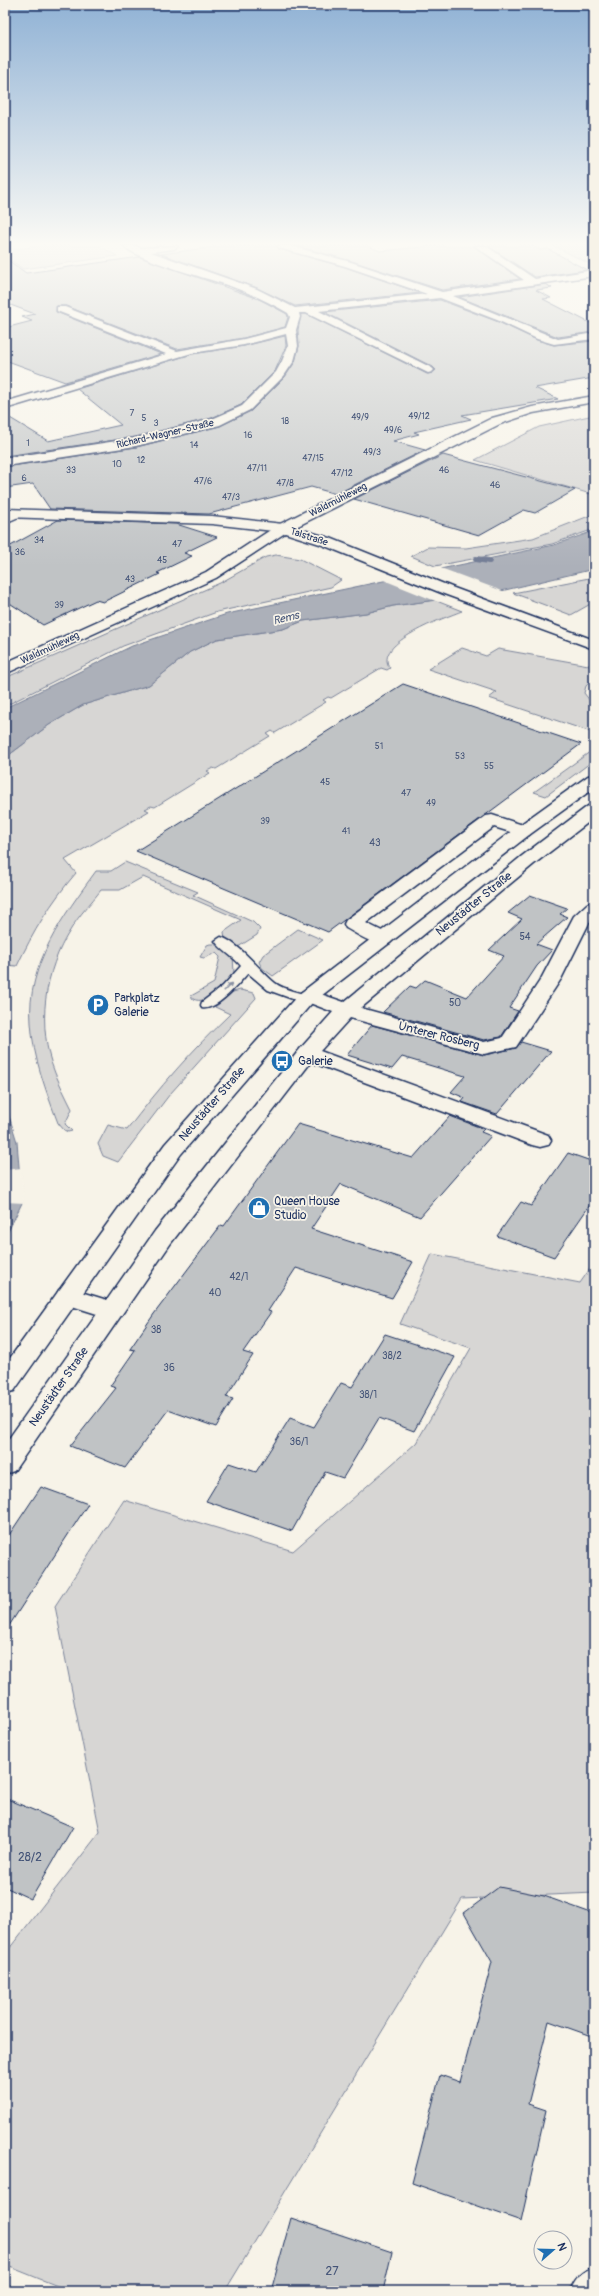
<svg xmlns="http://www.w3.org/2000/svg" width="599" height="2296" font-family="Pangolin,sans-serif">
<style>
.green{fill:#d7d6d4;stroke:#798299}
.water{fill:#acb0b9;stroke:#727c95}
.pier{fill:#f7f3e8}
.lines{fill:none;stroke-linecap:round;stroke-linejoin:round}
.stream{stroke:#727c95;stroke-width:6}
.building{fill:#c0c3c5;stroke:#1b2f5e}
.service-casing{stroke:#1b2f5e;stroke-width:3}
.minor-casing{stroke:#1b2f5e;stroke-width:3}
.tertiary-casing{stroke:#1b2f5e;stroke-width:3}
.service{fill:#f7f3e8;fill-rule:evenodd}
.minor{fill:#f7f3e8;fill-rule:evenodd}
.tertiary{fill:#f7f3e8;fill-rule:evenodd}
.oneway{fill:#8991a3}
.labels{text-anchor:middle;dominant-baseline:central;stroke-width:3.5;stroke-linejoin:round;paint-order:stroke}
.far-number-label{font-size:9px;fill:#445478}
.far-street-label{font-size:10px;fill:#1b2f5e;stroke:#f7f3e8}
.number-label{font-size:10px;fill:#445478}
.far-water-label{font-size:11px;font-style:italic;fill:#465679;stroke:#f7f3e8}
.street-label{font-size:12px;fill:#1b2f5e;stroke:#f7f3e8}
.poi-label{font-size:12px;fill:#1b2f5e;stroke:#f7f3e8;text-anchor:start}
.near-number-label{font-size:12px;fill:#445478}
</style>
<rect width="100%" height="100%" fill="#f7f3e8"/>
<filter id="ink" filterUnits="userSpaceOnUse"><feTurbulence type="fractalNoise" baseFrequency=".025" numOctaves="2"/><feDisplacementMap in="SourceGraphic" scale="8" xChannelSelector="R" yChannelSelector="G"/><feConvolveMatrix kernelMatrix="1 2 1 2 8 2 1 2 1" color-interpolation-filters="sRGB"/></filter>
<g filter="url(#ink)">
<path class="green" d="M41,246H100L117,256L23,269L5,256V250Z
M554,246H594V266Z
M594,415V495L475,460L539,427Z
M594,514V529L552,544L435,566L411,556L428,547L466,548L533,538Z
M276,555L300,559L341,580L331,587L217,612L123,646L5,706V678L220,583L266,557Z
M594,577V602L571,615L513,593Z
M434,600L462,611C447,617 371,643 390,668L387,670L381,668L331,698L328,697L323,700L326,702L275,733L272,731L267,734L270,736L216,769L213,768L207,771L210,773L155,807L151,806L145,809L149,811L65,860L76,873C51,902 33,932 17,966L5,965V758L49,725L83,705L149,685L190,652L217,639L283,629L303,621L366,613L393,606Z
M462,648L486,656L498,649L594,666V677L586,686L584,693L594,706V733L489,698L497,692L428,669Z
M594,749V760L546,796L534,792Z
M125,862L198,892L193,895L253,922L260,929L257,935L238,947L225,939L224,932L241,920L143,877L120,890H101C91,903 79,915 71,929C44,971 36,1026 55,1073C60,1085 66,1097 72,1109L65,1124L72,1131L68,1132L64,1130L58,1123C46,1091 33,1057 31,1023C26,965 64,915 96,871H111Z
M298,929L323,940L273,976L262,968L259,962L263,955Z
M210,944H214L233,955L234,974C226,985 208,1006 193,999L191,996L214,983L220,957L216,953L204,958L200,957L207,945Z
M240,990L254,993L256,998L170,1094L118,1162L103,1156L98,1144L108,1125L127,1130C159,1088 191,1051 230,1014L215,1007L233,992Z
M432,1254L580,1283L594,1263V1893L462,1899L225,2291H70L5,2265V1954L100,1832L55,1606L124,1500L293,1551L416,1443L471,1348L400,1324Z"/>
<path class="water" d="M594,531V569L501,591L393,606L366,613L303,621L283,629L217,639L190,652L149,685L83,705L49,725L5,758V708L132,646L227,614L554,545Z
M5,1080L9,1116L17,1142L22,1203L5,1238Z"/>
<path class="pier" d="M438,567L505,592L438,602L381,579Z
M21,1168L24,1203L5,1202V1170Z"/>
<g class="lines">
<path class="stream" d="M476,559L489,561"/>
</g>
<path class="building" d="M222,246H277L279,249L345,267L420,293L295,306L257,288L161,254Z
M296,246H368L380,251L433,246H474L520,279L442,290L351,261Z
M488,246H532L540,250L548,249L587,270L535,277Z
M140,257L259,299L287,314L288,317L285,327L244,338L177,349L66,306H57L56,312L161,354L65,382L5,360V328L32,321L22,317L35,314L5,303V258L26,273Z
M546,284L552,288L536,290L551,298L543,299L594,325V332L558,337L459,297Z
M440,300L496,321L537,340L554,345L594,341V378L535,388L558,399L462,415L471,419L414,432L419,434L393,441L425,450L336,494L311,487L209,514L50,509L33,484L5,488V467L136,447L220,426L251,411L285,377L295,362L299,346L298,330L301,314H306L427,374L432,373L436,370L433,367L324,312Z
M285,336L286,346L275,371L241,405L212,418L136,437L5,456V415L48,441L121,425L77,389L192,354L244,346Z
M443,455L575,490L535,513L524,510L479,535L354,499Z
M58,520L176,524L217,537L184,553L192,556L157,573L160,574L103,602L96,600L43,625L5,600V549Z
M403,684L581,744L328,932L136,851Z
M530,895L567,908L560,914L567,917L536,944L552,950L537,966L509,1008L518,1011L501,1037L484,1040L383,1012L410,986L416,988L425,980L467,997L504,956L489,950L522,919L508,913Z
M372,1025L484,1055L516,1048L521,1042L551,1051L497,1114L462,1102L465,1098L451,1092L465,1076L402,1057L392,1069L347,1055Z
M450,1116L484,1129L481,1132L491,1136L420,1217L341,1184L311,1229L413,1262L392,1298L296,1268L268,1311L271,1312L243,1352L253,1355L226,1397L233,1399L216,1427L168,1410L125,1468L70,1446L116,1388L110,1386L135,1350L130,1349L154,1314L221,1225L224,1226L298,1124L413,1158Z
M568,1153L594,1162V1199L554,1257L497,1236L521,1202L531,1206Z
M385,1334L455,1357L414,1431L379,1418L343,1478L325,1472L292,1531L206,1501L229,1463L256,1472L290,1418L314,1427L341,1383L352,1387Z
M41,1487L88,1504L5,1632V1541Z
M5,1798L73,1827L31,1899L5,1887Z
M499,1887L544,1896L594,1914V2037L549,2021L528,2104L546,2110L521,2221L412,2183L440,2075L460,2082L492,1962L464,1913Z
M291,2218L392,2252L383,2291H271Z"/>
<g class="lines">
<g class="service-casing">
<path id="service" d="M18,511L21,512V516L5,523V517Z
M221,937C238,942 260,971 275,983C284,990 299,992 309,996L311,999L309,1002H301L268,990L248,973C239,983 217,1011 202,1008L201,1005L202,1002L223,986L241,966C234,957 221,950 215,941Z"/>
</g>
<g class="minor-casing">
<path id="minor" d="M124,246H136L141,248L178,246L174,249L151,252L257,289L295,308L427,294L345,266L279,248L278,246H291L351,262L442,292L524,280L475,246H486L535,279L594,270V276L453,296L558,339L594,333V339L554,344L537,339L497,320L440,298L319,311L432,368L434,370L432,372L428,373L306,313H299L300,317L296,330L298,346L294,361L284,376L250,410L220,425L136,446L5,466V458L136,438L212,419L242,406L276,372L282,361L288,346L286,334L244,345L192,353L5,409V402L166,354L57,311V307H65L177,351L244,339L286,328L290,317L288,313C269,302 250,293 230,286C210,279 135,259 124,246Z
M594,396V402L533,413L500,424L288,531L216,578L5,674V663L206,572L278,525L492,418L532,407Z
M594,805V818L534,864L361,1008L484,1042L502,1038L541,979L574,916L587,904L594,902V917L591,919L561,979L516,1047L484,1054L350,1018L320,1051L548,1135L551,1140L548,1145L540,1147L532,1145L311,1062L171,1243L14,1471L5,1474V1444L97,1314L59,1302L56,1296L59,1290L68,1288L107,1300L155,1231L300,1049L333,1012L302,1000L299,996L302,992L309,990L344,1002L522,856L588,806Z
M492,815L529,827L532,831L529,835L523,836L494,827L366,923L390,935L393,939L390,943C375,947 359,935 346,928L344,924L346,920L486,816Z
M594,2267V2291H570C576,2277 580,2273 594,2267Z"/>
</g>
<g class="tertiary-casing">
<path id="tertiary" d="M5,509L212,516L283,524L330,538L454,588L594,640V649L444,594L320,544L282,532L212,524L5,517Z
M594,775V788L529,835L312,1003L181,1154L14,1391L5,1393V1365L165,1144L298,995L517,827L588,776Z"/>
</g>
<use href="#service" class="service"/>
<use href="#minor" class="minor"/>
<use href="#tertiary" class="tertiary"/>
</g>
<defs><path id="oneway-solid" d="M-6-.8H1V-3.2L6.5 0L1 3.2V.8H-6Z"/></defs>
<use class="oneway" href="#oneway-solid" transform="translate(228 987) rotate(-45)"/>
</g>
<linearGradient id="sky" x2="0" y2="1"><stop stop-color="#90b2d5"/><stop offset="0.43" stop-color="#fbfaf5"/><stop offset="1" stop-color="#fbfaf5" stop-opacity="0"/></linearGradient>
<rect width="599" height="567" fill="url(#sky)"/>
<defs>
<g id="parking-disc" transform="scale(1.15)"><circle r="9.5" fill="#1f6fb2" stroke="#f7f3e8"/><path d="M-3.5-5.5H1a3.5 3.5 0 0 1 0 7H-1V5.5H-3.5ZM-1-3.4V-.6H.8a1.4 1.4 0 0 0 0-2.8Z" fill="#fff"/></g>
<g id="bus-disc" transform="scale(1.15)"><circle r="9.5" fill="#1f6fb2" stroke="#f7f3e8"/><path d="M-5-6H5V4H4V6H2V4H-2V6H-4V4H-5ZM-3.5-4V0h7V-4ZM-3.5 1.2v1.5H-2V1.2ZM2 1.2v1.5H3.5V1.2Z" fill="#fff"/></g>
<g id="shop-disc" transform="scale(1.15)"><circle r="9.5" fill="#1f6fb2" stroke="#f7f3e8"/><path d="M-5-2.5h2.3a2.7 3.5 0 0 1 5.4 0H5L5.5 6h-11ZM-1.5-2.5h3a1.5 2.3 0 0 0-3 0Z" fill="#fff"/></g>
</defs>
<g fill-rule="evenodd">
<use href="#parking-disc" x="98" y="1005"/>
<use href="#bus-disc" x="282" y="1061"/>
<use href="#shop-disc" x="259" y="1208"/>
</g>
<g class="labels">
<g class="far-number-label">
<text x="132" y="413">7</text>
<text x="419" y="416">49/12</text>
<text x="360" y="417">49/9</text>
<text x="144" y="418">5</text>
<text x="285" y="421">18</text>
<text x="156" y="423">3</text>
<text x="393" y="430">49/6</text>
<text x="248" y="435">16</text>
<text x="28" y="443">1</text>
<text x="194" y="445">14</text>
<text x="372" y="452">49/3</text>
<text x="313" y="458">47/15</text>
<text x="141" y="460">12</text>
<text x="117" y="464">10</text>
<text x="257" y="468">47/11</text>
<text x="71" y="470">33</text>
<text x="444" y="470">46</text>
<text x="342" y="473">47/12</text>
<text x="24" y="478">6</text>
<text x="203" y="481">47/6</text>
<text x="285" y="483">47/8</text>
<text x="495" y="485">46</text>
<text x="231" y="497">47/3</text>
<text x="39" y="540">34</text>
<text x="177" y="544">47</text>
<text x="20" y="552">36</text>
<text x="162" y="560">45</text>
<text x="130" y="579">43</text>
<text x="59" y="605">39</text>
<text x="379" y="746">51</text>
<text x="460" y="756">53</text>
<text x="489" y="766">55</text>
<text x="325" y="782">45</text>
<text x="406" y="793">47</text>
<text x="431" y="803">49</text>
<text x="265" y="821">39</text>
<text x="346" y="831">41</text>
</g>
<g class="far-street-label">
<text transform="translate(165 434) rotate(-13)">Richard-Wagner-Straße</text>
<text transform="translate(338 500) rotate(-27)">Waldmühleweg</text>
<text transform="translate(309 537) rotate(18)">Talstraße</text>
<text transform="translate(50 648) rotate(-25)">Waldmühleweg</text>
</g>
<g class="number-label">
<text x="375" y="843">43</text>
<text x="525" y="937">54</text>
<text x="455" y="1003">50</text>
<text x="239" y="1277">42/1</text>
<text x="215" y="1293">40</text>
<text x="156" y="1330">38</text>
<text x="392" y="1356">38/2</text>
<text x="169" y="1368">36</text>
<text x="368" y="1395">38/1</text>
<text x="299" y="1442">36/1</text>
</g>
<g class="far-water-label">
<text transform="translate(286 618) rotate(-14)">Rems</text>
</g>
<g class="street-label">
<text transform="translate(474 904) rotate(-39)">Neustädter Straße</text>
<text transform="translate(439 1036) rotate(14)">Unterer Rosberg</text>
<text transform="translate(212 1104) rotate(-49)">Neustädter Straße</text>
<text transform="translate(59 1387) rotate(-55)">Neustädter Straße</text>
</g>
<g class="poi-label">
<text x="114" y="998">Parkplatz<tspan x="114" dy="14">Galerie</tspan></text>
<text x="298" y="1061">Galerie</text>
<text x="274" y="1201">Queen House<tspan x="274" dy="14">Studio</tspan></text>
</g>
<g class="near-number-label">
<text x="30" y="1857">28/2</text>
<text x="332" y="2271">27</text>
</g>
</g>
<rect width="599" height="2296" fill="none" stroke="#f7f3e8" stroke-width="20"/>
<rect x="10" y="10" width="579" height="2276" fill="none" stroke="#1b2f5e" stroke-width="1.5" filter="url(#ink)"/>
<g transform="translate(553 2250) rotate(70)"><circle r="19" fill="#f7f3e8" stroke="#9fa5b1"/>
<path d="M0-3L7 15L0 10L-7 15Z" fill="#1f6fb2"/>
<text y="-6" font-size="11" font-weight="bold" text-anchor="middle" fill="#1b2f5e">N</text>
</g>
</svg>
